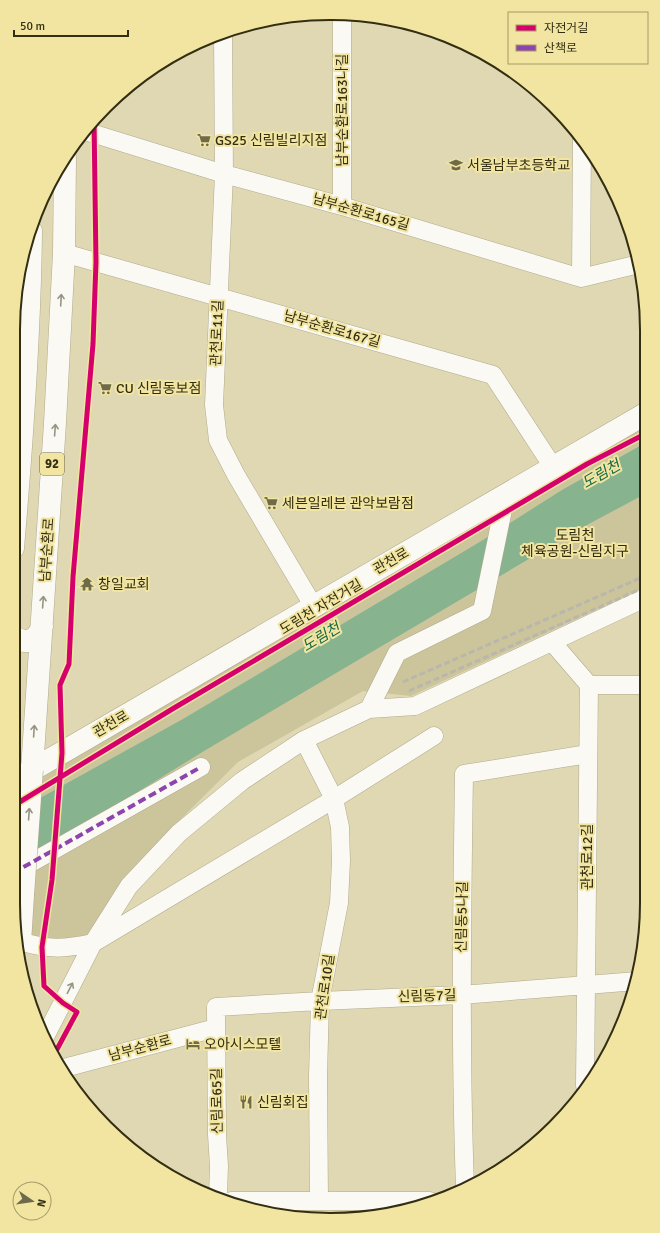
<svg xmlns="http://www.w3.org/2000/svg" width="660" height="1233" font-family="Signika,'Noto Sans KR',sans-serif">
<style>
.green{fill:#ccc49b}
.water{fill:#87b38f}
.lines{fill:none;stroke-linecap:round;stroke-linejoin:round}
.minor-casing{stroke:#b0aa8c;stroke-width:19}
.major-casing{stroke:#b0aa8c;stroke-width:23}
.minor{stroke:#faf9f4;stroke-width:18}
.major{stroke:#faf9f4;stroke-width:22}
.rail{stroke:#b9b7ad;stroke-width:3;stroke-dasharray:6 3;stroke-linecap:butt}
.major-bridge-casing{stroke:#b0aa8c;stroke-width:23;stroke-linecap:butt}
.major-bridge{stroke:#faf9f4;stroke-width:22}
.quiet{stroke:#8e44ad;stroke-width:4;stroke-dasharray:8 4;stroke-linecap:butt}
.cycleway-casing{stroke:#f1e5a1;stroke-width:8}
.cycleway{stroke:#d6006c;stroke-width:5}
.oneway{stroke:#969483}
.labels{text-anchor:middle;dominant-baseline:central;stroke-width:4;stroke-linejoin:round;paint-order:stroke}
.shield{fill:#f1e5a1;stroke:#6c653d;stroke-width:1}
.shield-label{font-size:13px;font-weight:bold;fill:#332e12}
.street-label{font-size:14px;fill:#332e12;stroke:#f1e5a1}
.poi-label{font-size:14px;fill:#332e12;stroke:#f1e5a1;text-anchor:start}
.park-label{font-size:14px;fill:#2f2a0c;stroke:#f1e5a1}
.water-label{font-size:15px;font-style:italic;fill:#186644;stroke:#f1e5a1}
.rim{fill:none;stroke:#332e12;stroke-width:2}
</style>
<rect width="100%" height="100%" fill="#dfd8b3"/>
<path class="green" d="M645,422V587L411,696L363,691L238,762L164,836L92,937L61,945L23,937L13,903V786Z"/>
<path class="water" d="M645,443V494L583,527L204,751L13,869V813L183,719L483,540L562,490Z"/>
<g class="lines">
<g class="minor-casing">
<path id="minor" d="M342,15V206
M223,33L224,174L214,405L218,440L236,475L314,607
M85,131L224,174L342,206L581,278L639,264
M64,253L493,375L553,467
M581,278L582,140
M552,642L589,685L585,1086
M589,685H646
M369,709L397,653L482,611L506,495
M304,740L334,799L340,827L341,861L339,903L320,1001L318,1077L319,1201
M13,873L201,767
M20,941C47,950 65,949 93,943L334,799L434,736
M46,1035L93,943L129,886L179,833L242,781L304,740L369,709L415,706L645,598
M64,1068L216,1028
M465,1187C460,1049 462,912 464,774L588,754
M218,1195L219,1166L217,1135L216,1007L320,1001L461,995L637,981
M231,1201H430"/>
</g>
<g class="major-casing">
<path id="major" d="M13,548C22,443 30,337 31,231
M13,636C26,646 38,640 42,626
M32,770L55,423L64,253L65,158
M13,781L645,414
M13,831C22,834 26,841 26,850
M20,943L23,895"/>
</g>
<use href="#minor" class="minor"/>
<use href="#major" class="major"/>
<path class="rail" d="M403,682L645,576
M409,691L645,587"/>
<g class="major-bridge-casing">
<path id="major-bridge" d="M23,895L32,770"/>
</g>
<use href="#major-bridge" class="major-bridge"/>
<path class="quiet" d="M13,873L201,767"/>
<g class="cycleway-casing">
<path id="cycleway" d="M13,806L174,708L587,464L645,434
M55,1053L77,1012L63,1003L44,986L42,947L52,880L62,753L60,685L69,664L73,577L93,344L96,262L94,119"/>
</g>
<use href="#cycleway" class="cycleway"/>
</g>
<defs><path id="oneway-shaft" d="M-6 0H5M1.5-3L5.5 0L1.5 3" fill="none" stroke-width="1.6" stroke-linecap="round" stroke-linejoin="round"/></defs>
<g class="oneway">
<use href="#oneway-shaft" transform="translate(61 300) rotate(-87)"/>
<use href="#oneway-shaft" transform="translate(55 430) rotate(-86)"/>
<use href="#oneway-shaft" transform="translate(43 602) rotate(-86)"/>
<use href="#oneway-shaft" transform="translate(34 731) rotate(-86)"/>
<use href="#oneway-shaft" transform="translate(29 814) rotate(-86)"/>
<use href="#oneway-shaft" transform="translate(70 988) rotate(-63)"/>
</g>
<defs>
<g id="supermarket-bare" transform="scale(1.08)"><path d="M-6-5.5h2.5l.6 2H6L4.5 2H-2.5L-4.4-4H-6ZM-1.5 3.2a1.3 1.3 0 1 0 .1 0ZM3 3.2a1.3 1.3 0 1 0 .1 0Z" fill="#6f6a4a" stroke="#f1e5a1" stroke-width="2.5" paint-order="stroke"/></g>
<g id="school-bare" transform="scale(1.08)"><path d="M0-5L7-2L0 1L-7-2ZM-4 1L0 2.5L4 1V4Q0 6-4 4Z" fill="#6f6a4a" stroke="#f1e5a1" stroke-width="2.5" paint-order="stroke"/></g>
<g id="temple-bare" transform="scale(1.08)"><path d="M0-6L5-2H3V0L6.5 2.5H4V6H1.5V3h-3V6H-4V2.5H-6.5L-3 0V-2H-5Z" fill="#6f6a4a" stroke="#f1e5a1" stroke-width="2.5" paint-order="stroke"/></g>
<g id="hotel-bare" transform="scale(1.08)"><path d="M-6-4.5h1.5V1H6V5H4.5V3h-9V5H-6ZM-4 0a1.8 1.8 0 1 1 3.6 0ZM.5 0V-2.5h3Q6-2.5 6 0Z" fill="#6f6a4a" stroke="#f1e5a1" stroke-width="2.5" paint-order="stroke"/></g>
<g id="restaurant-bare" transform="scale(1.08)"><path d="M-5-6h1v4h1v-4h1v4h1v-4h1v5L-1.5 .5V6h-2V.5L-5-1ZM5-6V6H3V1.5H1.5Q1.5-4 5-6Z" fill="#6f6a4a" stroke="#f1e5a1" stroke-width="2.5" paint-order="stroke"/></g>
</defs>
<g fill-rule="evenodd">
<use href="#supermarket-bare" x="204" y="140"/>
<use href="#school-bare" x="456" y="165"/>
<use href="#supermarket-bare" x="105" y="388"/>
<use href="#supermarket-bare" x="271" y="503"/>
<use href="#temple-bare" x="87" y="584"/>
<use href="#hotel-bare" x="193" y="1044"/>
<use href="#restaurant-bare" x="246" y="1102"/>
</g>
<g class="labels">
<rect class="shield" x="40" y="453" width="24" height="22" rx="3"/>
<g class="shield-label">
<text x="52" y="464">92</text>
</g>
<g class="street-label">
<text transform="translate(342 110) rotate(-90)">남부순환로163나길</text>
<text transform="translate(361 212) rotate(16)">남부순환로165길</text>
<text transform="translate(332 329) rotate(16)">남부순환로167길</text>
<text transform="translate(217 333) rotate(-88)">관천로11길</text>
<text transform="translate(47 550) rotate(-86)">남부순환로</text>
<text transform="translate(391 561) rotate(-30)">관천로</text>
<text transform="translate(321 607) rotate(-31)">도림천 자전거길</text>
<text transform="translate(111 724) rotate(-30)">관천로</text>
<text transform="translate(587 857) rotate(-90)">관천로12길</text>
<text transform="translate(462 917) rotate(-89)">신림동5나길</text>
<text transform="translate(325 987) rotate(-82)">관천로10길</text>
<text transform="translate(427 996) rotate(-2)">신림동7길</text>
<text transform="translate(140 1048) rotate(-15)">남부순환로</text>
<text transform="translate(217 1101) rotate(-91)">신림로65길</text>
</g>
<g class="poi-label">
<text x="215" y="140">GS25 신림빌리지점</text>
<text x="467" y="165">서울남부초등학교</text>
<text x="116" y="388">CU 신림동보점</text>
<text x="282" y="503">세븐일레븐 관악보람점</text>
<text x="98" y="584">창일교회</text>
<text x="204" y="1044">오아시스모텔</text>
<text x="257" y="1102">신림회집</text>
</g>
<g class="park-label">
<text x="575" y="535">도림천<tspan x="575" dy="16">체육공원-신림지구</tspan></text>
</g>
<g class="water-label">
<text transform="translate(601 474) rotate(-30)">도림천</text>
<text transform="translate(321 637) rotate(-31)">도림천</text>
</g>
</g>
<path d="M0 0H660V1233H0ZM330 20H330A310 310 0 0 1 640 330V903A310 310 0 0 1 330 1213H330A310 310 0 0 1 20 903V330A310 310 0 0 1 330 20Z" fill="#f1e5a1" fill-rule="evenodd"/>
<path class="rim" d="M330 20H330A310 310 0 0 1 640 330V903A310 310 0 0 1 330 1213H330A310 310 0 0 1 20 903V330A310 310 0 0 1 330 20Z"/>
<rect x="508" y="12" width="140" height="52" fill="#f1e5a1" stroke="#a59c68"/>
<rect x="516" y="25" width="20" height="6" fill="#d6006c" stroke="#a59c68"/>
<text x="544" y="32" font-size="12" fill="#332e12">자전거길</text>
<rect x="516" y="45" width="20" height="6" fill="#8e44ad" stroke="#a59c68"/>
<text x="544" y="52" font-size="12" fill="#332e12">산책로</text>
<g transform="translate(32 1201) rotate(103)"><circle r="19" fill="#f1e5a1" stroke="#a59c68"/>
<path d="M0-3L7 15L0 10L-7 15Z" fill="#6f6a4a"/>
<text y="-6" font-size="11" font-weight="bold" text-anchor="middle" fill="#332e12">N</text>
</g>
<path d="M14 30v6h114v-6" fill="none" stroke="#332e12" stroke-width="2"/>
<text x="20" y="30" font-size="12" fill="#332e12" stroke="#f1e5a1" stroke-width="3" paint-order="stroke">50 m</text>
</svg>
